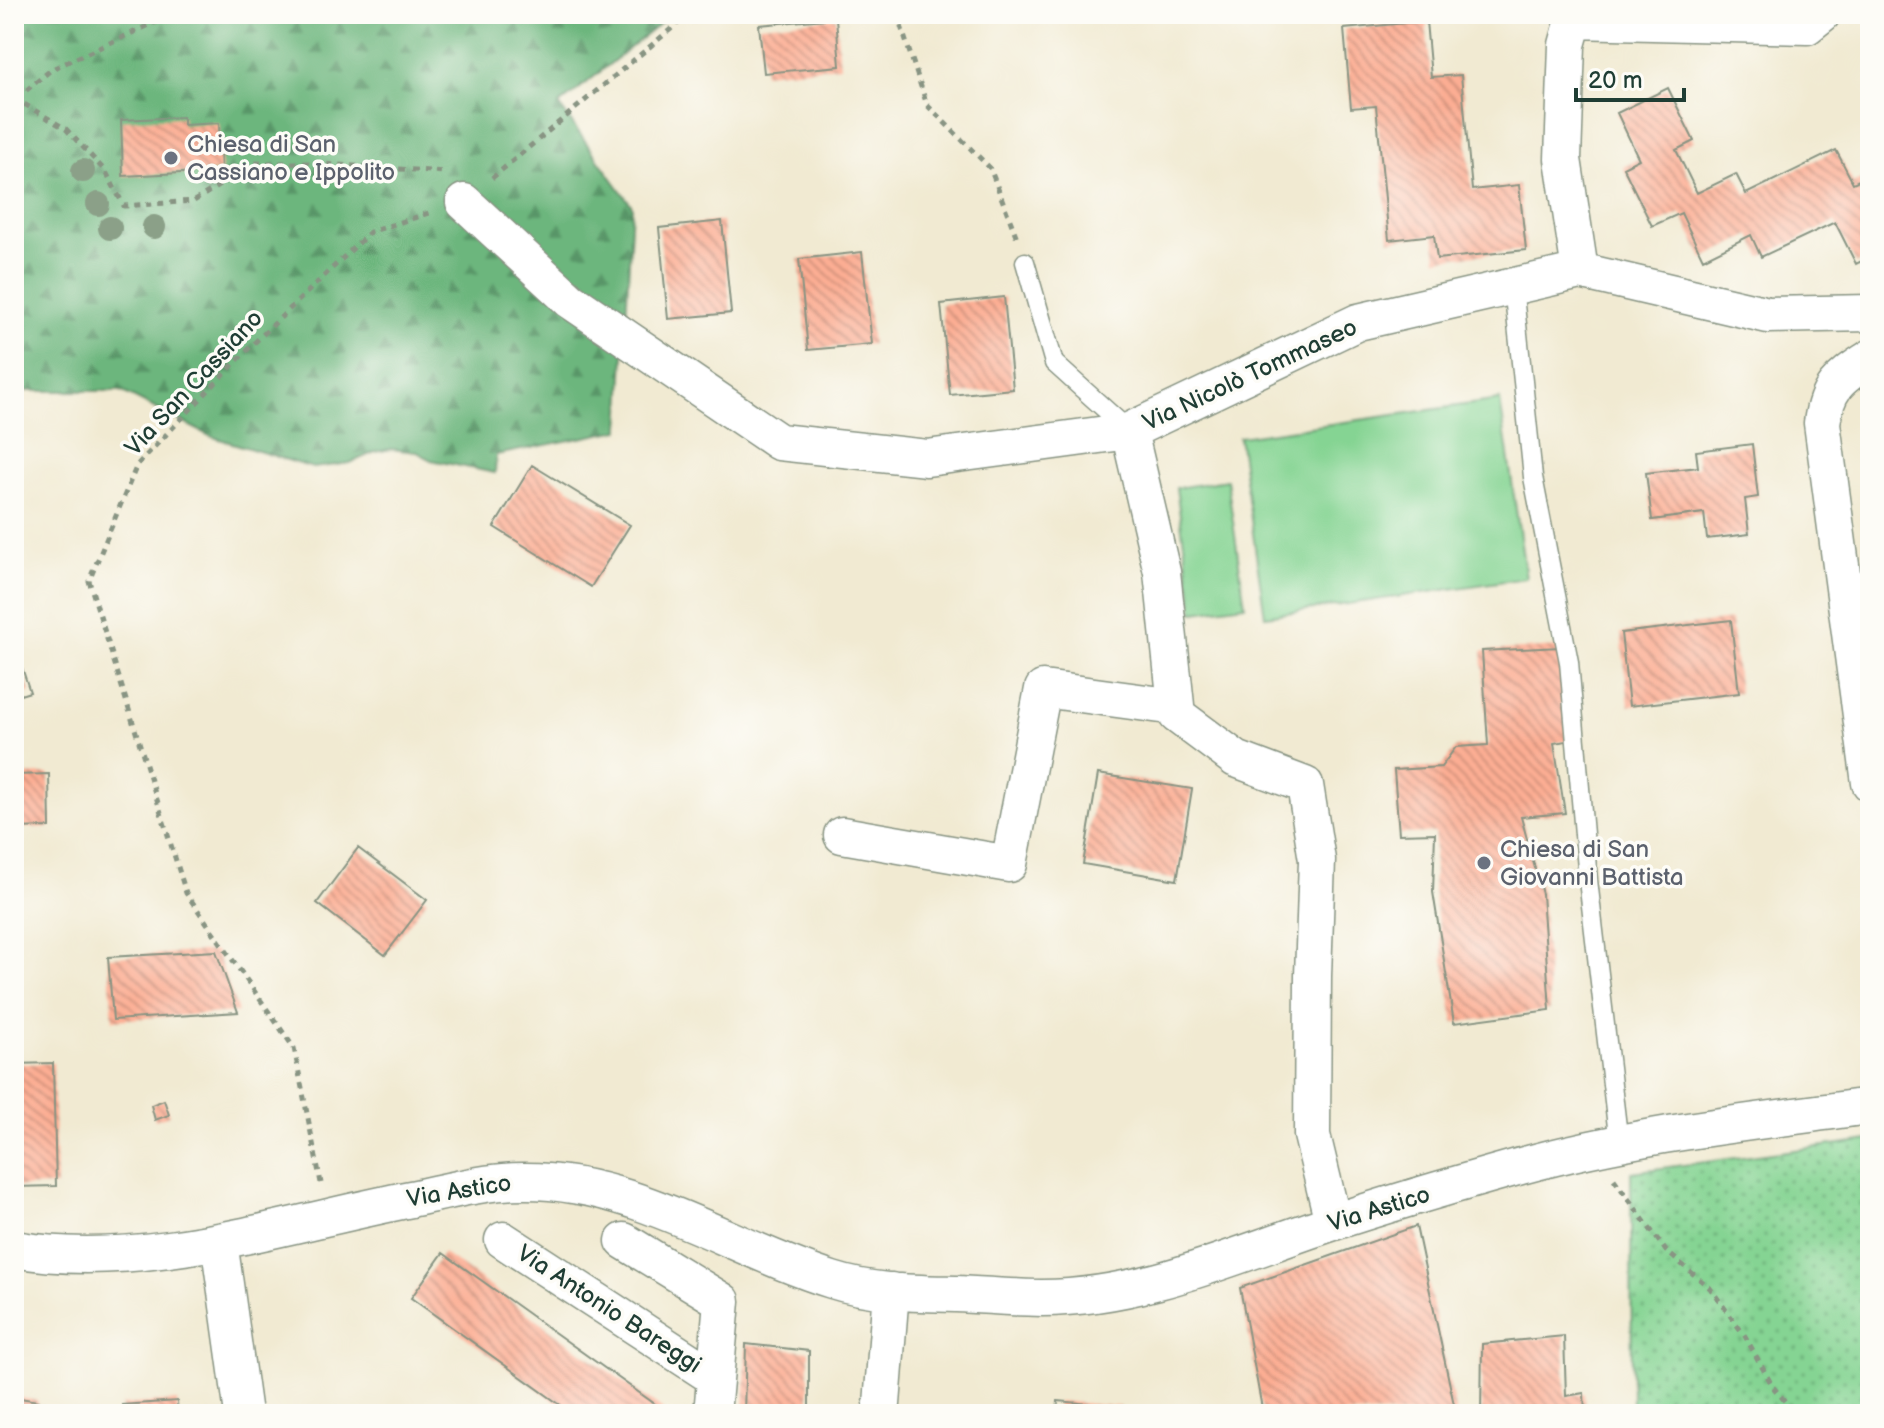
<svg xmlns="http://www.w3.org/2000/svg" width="1884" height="1428" font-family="'Balsamiq Sans',sans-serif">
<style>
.forest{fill:url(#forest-firs);stroke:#467a58;stroke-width:2}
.park{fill:url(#park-dots);stroke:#528864;stroke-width:2}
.garden{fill:#85d493;stroke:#528864;stroke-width:2}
.building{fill:url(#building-back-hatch)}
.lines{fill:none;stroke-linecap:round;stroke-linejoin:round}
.lane-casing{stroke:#889483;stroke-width:21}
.street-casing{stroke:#889483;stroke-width:39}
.path{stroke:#889483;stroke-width:5;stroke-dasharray:6 6;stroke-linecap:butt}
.lane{stroke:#fff;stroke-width:18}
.street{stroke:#fff;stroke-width:36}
.tree{fill:#8ba088}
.worship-dot{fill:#6b7280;stroke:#fdfcf7;stroke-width:3}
.labels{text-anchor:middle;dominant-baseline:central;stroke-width:7;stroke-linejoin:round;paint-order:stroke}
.worship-label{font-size:24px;fill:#5b616d;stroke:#fdfcf7;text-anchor:start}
.street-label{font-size:24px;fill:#1f3d34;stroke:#fdfcf7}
</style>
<defs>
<pattern id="forest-firs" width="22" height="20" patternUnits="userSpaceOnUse" patternTransform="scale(2)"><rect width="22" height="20" fill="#6cb67d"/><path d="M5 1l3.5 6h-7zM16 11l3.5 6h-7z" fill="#589567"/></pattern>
<pattern id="park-dots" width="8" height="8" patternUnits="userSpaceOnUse" patternTransform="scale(2)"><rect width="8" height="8" fill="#85d493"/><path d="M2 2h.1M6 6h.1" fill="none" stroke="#6cad79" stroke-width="1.8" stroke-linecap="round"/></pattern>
<pattern id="building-back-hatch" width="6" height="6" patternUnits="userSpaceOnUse" patternTransform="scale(2)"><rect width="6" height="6" fill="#fcad93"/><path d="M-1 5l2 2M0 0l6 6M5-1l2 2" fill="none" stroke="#cb8e79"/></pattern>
</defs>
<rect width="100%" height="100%" fill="#fdfcf7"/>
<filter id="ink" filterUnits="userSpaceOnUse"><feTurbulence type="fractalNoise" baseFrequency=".0125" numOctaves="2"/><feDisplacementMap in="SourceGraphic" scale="16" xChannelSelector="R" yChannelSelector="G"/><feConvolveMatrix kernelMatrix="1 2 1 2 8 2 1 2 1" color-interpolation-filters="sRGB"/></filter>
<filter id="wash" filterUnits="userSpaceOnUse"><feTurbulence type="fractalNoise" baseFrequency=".006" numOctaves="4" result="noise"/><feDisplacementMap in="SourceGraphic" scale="32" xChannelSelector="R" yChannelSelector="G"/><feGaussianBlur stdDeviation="1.8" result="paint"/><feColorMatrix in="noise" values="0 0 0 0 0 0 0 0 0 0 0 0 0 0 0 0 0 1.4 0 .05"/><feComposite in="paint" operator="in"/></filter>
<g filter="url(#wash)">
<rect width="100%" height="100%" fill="#f1ead2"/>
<path class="forest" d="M14,14H672L559,105L632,206L620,430L496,455L495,473L431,460L417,452L391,449L375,452L350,463L313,468L210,436L121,391H14Z"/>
<path class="park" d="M1870,1140V1414H1632L1631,1172Z"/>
<path class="garden" d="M1500,400L1526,578L1265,616L1239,437Z
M1227,480L1245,605L1194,612L1176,488Z"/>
<g id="blocks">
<path class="building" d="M836,18L840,66L764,73L759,25Z
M1426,21L1431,77L1461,75L1472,190L1519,185L1526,250L1437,259L1434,235L1389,240L1376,106L1351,108L1344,29Z
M1668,88L1694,141L1676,150L1697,193L1736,174L1746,194L1836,150L1853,183L1870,175V257L1856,264L1835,222L1761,257L1751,235L1703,259L1681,213L1652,226L1623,167L1639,159L1617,113Z
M183,117V125L219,123L221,171L123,176L121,120Z
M722,221L731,313L668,319L659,228Z
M862,252L872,344L808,350L799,259Z
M1004,297L1013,389L950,395L941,304Z
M1752,444L1758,497L1745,499L1749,534L1707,539L1704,513L1652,520L1646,473L1698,467L1696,451Z
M532,465L630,525L591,587L494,527Z
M1731,620L1739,693L1629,706L1621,633Z
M14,643L30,692L14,697Z
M1561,647L1572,740L1554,743L1565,813L1521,817L1542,894L1550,1010L1454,1023L1433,892L1435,833L1399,834L1394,770L1441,767L1456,747L1488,745L1482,651Z
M49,774L50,827L14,828V775Z
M1098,774L1192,789L1177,880L1083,864Z
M358,848L427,900L385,955L317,903Z
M216,951L238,1012L113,1020L108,957Z
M53,1063L56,1186L14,1187V1064Z
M164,1100L169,1115L155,1120L151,1105Z
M1416,1226L1456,1414H1263L1240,1288Z
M443,1253L669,1414H573L411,1298Z
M1564,1336L1566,1396L1584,1393L1585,1414H1481L1482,1344Z
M746,1344L809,1351V1414H744Z
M14,1397L38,1401L36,1414H14Z
M177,1401L178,1414H122V1405Z
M1058,1401L1121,1407V1414H1057Z"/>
</g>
</g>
<g filter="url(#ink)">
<use href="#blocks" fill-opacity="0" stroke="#889483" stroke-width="2"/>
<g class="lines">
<g class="lane-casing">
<path id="lane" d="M1025,262L1054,363L1127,429
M1513,286L1533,477L1569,662L1588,880L1619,1144"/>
</g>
<g class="street-casing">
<path id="street" d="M464,202L570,300L779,442L927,458L1129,431L1358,322L1580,271L1768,315L1870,313
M1580,271L1563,159L1567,45L1574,20L1807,26L1822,14
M1870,358C1841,378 1827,385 1822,423L1870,783
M1129,431L1162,572L1177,715L1236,759L1305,785L1317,860L1313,976L1312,1135L1333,1222
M842,835L1009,864L1043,689L1176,707
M503,1240L715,1378
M219,1241L243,1414
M624,1241L722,1301L712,1414
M14,1249C143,1272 284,1224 411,1199C448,1191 486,1181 524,1181C634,1180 730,1248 832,1280C872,1293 915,1293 956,1294C984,1295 1013,1298 1042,1298C1142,1298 1235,1255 1328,1224C1391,1203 1457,1184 1521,1166C1635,1134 1753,1122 1870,1106
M882,1404L891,1291"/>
</g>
<path class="path" d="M897,14L927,105L990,168L1017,238
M14,98L66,129L106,172L124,206L194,201L255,163H308L445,172
M17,98L52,69L174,14
M492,178L689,14
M1614,1179L1666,1251L1710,1288L1745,1336L1773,1387L1796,1414
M321,1183L294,1048L186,893L89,581L137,465L252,345L370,232L432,212"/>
<use href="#lane" class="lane"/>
<use href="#street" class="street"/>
</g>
<g class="tree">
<circle cx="83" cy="171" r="12"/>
<circle cx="98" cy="204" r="12"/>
<circle cx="154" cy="227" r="12"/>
<circle cx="110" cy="228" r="12"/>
</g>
</g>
<g class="worship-dot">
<circle cx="171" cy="158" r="8"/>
<circle cx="1484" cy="863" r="8"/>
</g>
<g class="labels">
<g class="worship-label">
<text x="187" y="144">Chiesa di San<tspan x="187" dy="28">Cassiano e Ippolito</tspan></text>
<text x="1500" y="849">Chiesa di San<tspan x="1500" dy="28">Giovanni Battista</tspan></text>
</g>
<g class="street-label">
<text transform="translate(1250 375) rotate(-25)">Via Nicolò Tommaseo</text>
<text transform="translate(194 383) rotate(-47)">Via San Cassiano</text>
<text transform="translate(459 1191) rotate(-9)">Via Astico</text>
<text transform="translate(1379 1209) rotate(-17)">Via Astico</text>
<text transform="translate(609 1309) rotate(33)">Via Antonio Bareggi</text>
</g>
</g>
<rect width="1884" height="1428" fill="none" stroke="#fdfcf7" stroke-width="48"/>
<path d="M1576 88v12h108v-12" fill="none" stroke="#1f3d34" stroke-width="4"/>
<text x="1588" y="88" font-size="24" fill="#1f3d34" stroke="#fdfcf7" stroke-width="6" paint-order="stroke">20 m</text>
</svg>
